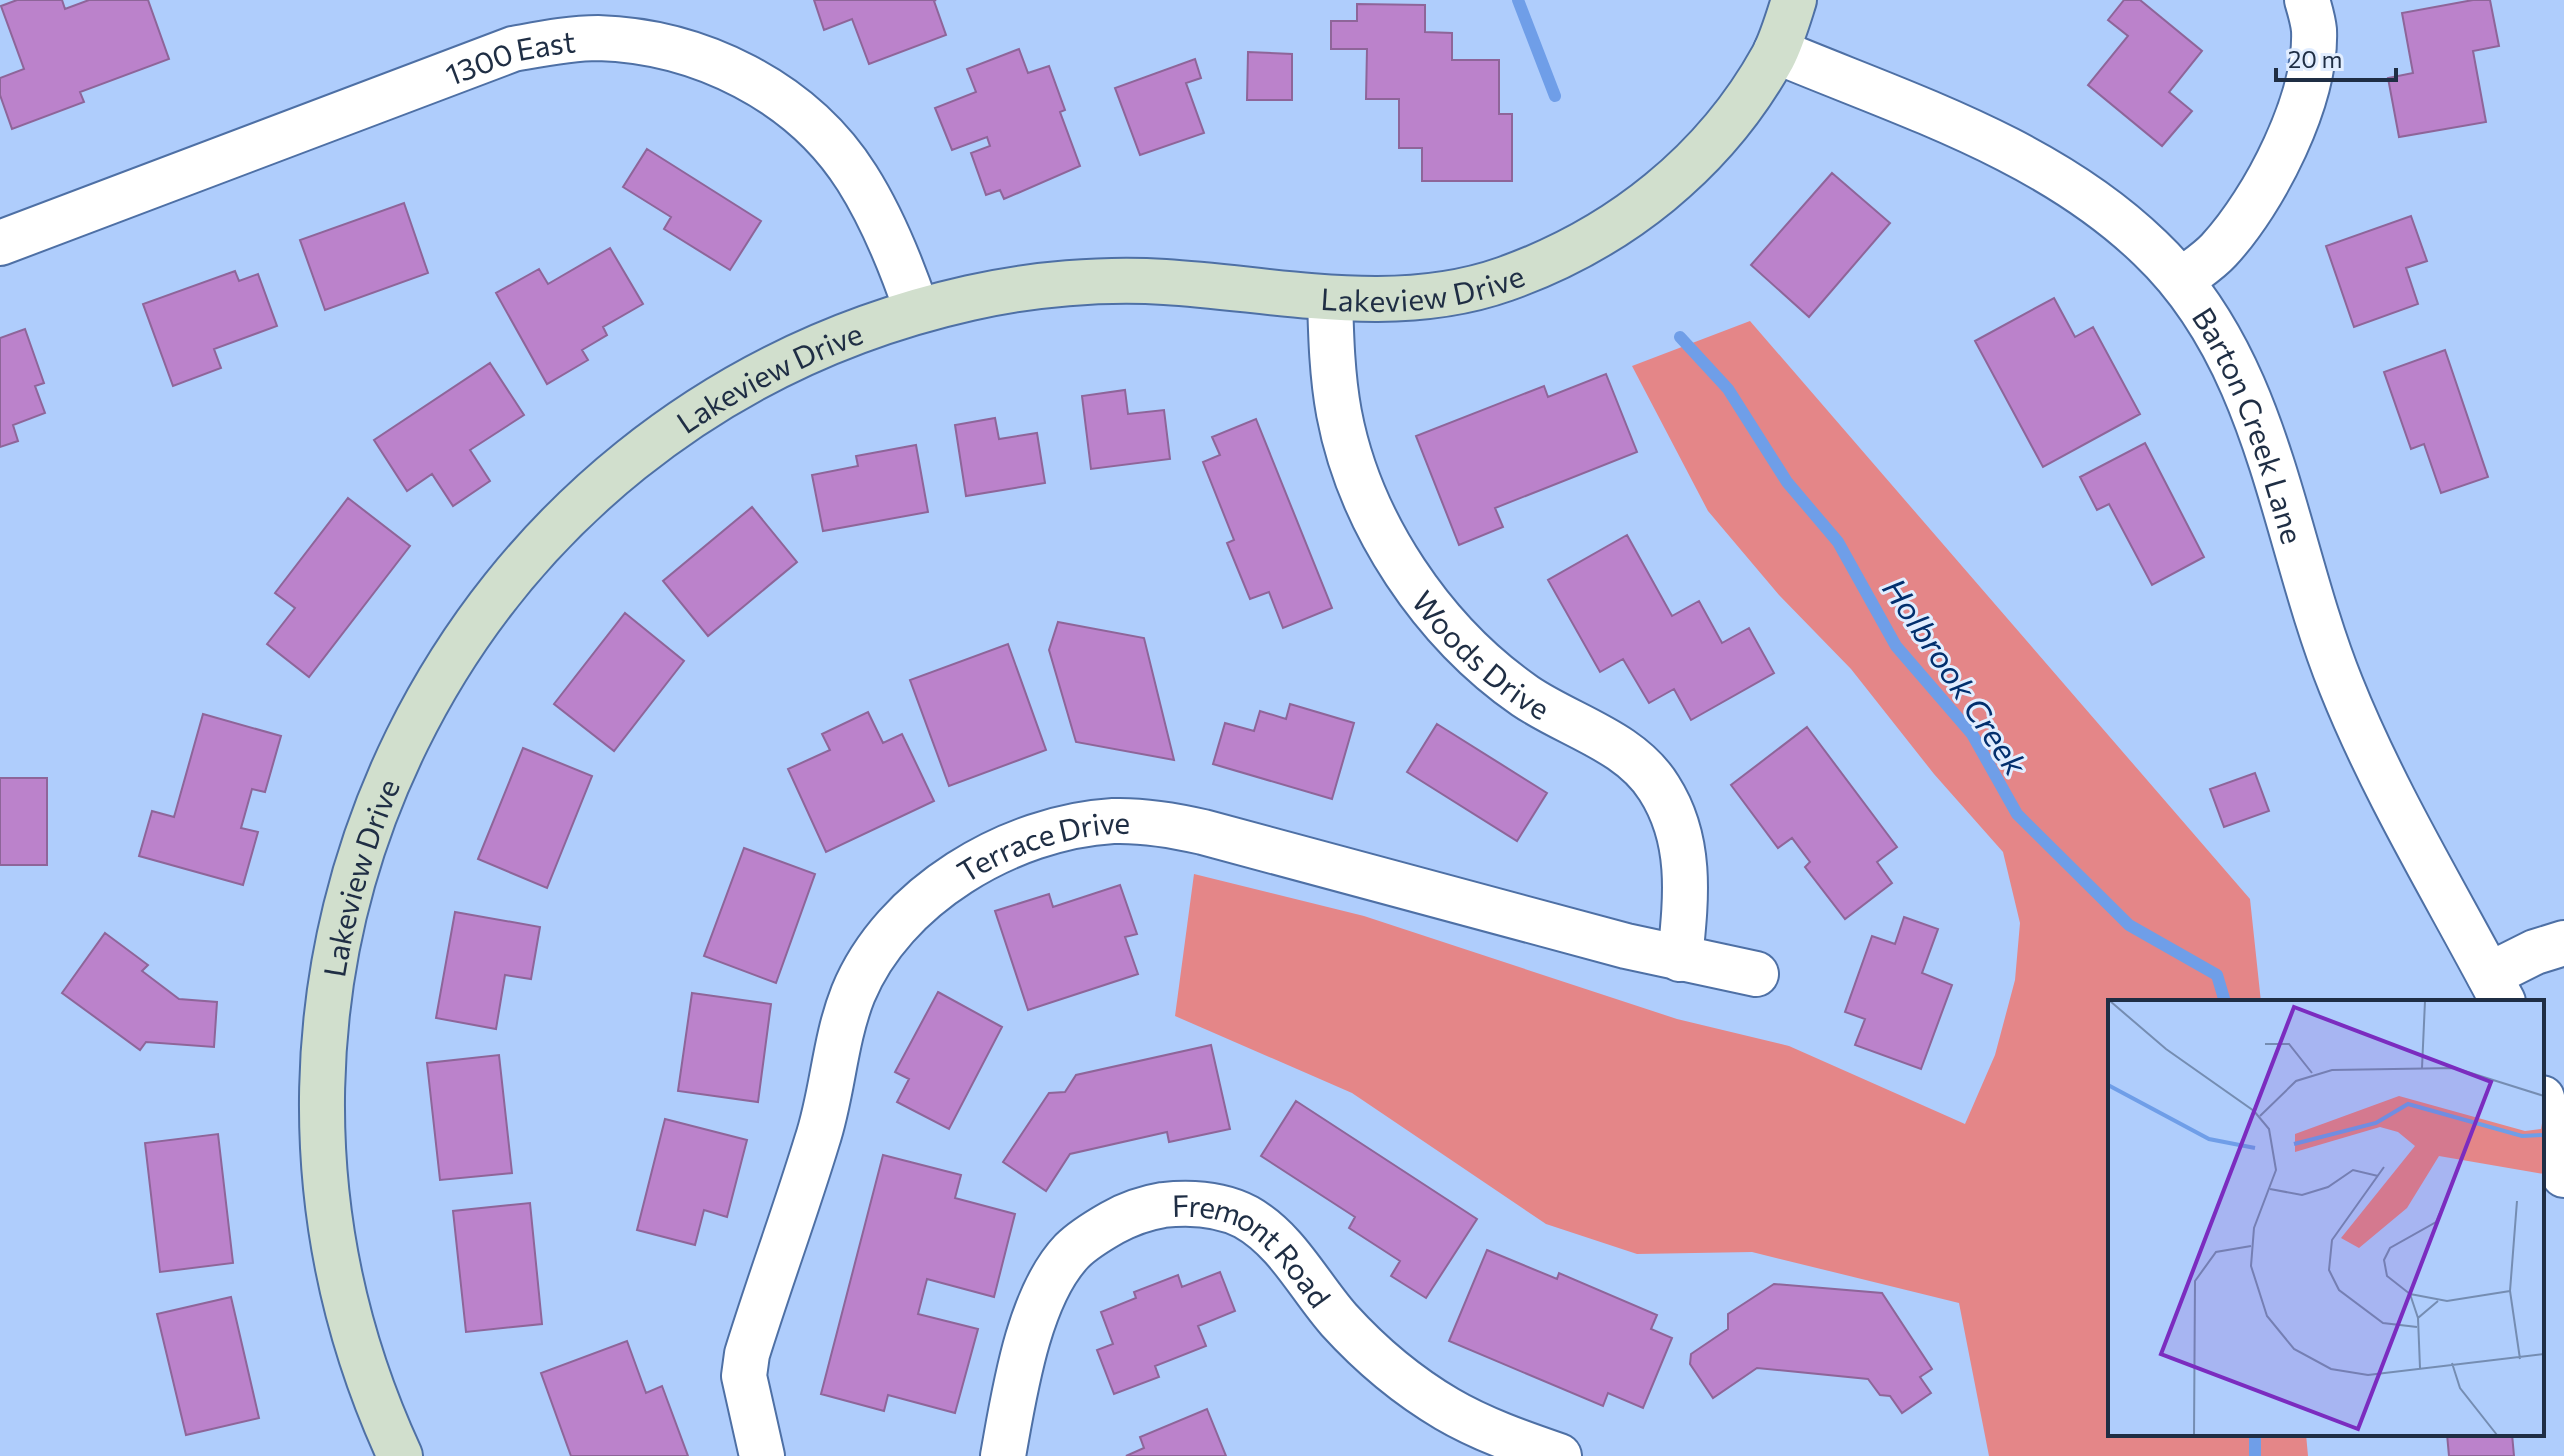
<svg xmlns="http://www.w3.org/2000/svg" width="2564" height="1456" font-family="Commissioner,sans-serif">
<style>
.green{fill:#e48688}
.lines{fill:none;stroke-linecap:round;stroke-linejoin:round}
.stream{stroke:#6f9ee8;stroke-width:12}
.building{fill:#bb82cb;stroke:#8e6599;stroke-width:2}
.street-casing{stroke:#4e70a5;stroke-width:48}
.secondary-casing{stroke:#4e70a5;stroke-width:48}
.street{stroke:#fff;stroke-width:44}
.secondary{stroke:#d1dfcd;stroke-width:44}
.labels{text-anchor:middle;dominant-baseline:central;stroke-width:6;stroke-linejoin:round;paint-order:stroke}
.street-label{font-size:30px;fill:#1f2e44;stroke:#e1edff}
.water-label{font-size:32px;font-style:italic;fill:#022f6e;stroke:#e1edff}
.inset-river{fill:none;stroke:#6f9ee8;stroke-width:4}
.inset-road{fill:none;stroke:#758db2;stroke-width:2}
.view{fill:#7b2cbf;fill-opacity:0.15;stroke:#7b2cbf;stroke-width:4}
.inset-edge{fill:none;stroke:#1f2e44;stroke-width:4}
</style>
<rect width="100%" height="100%" fill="#afcdfc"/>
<path class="green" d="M1750,321L2250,899L2261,1002H2110V1434H2306L2308,1456H1989L1959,1303L1752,1252L1637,1254L1546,1224L1352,1093L1175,1016L1194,874L1364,916L1677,1019L1789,1046L1965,1124L1995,1055L2015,980L2020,923L2003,852L1934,774L1851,669L1779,595L1708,511L1632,366Z"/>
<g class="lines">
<path class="stream" d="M1518,0L1555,96
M1680,337L1728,389L1787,482L1838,542L1896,646L1972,734L2017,814L2129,925L2217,975L2225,1002
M2255,1456V1434"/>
</g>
<path class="building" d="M17,0H62L65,9L89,0H148L169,59L80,92L84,102L12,129L0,95V78L24,69L1,6Z
M814,0H936L934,1L946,35L869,64L852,19L824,30Z
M2124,0H2140L2202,51L2169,92L2192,111L2162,146L2088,85L2128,36L2108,20Z
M2473,0H2490L2499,46L2473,51L2486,122L2399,137L2388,78L2413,73L2402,13Z
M1357,4L1425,5V32L1452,33V60H1499V114H1512V181H1422V148H1399V99H1366L1367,49H1331V21H1357Z
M1019,49L1028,73L1049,66L1065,110L1060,112L1080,166L1004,199L1000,190L986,195L971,153L990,146L987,137L952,150L935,108L976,92L967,69Z
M1248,52L1292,54V100H1247Z
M1195,59L1201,78L1186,83L1204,133L1140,155L1115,88Z
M647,149L761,221L730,270L664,229L671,217L623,187Z
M1832,173L1890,223L1809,317L1751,265Z
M404,203L428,273L325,310L300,240Z
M2411,216L2427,261L2406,268L2418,304L2354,327L2326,246Z
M610,248L643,304L603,327L607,335L582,350L588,360L547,384L496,293L539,269L548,284Z
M235,271L239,281L258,274L277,326L214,349L221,368L173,386L143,304Z
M2054,298L2075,337L2093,327L2140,414L2043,467L1975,341Z
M25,329L44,383L35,386L45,413L13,425L18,441L0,447V338Z
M2445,350L2488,477L2441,493L2424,444L2411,449L2384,372Z
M490,363L524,415L470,450L490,481L453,506L432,474L407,491L374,440Z
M1606,374L1637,452L1495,508L1503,527L1459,545L1416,436L1544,386L1548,397Z
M1125,390L1128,414L1164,410L1170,459L1091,469L1082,396Z
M995,418L999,439L1037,433L1045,483L966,496L955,425Z
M1256,419L1332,608L1283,628L1269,592L1250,599L1227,543L1234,540L1203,462L1220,455L1212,437Z
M2145,443L2204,557L2152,585L2109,504L2097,510L2080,477Z
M916,445L928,512L823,531L812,475L858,466L856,456Z
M348,498L410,546L309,677L267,644L295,608L275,593Z
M752,507L797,562L708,636L663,581Z
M1627,535L1672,616L1699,601L1722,643L1749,628L1774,673L1691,720L1674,689L1649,703L1623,659L1600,672L1548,580Z
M625,613L684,661L614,751L554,704Z
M1058,622L1144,638L1174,760L1076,742L1049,650Z
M1008,644L1046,750L949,786L910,680Z
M1290,704L1354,723L1332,799L1213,764L1225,723L1254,731L1260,711L1286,719Z
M868,712L883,743L902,734L934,801L826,852L788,769L830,750L822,734Z
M203,714L281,736L265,792L252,789L241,828L258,832L243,885L139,856L152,811L174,817Z
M1437,724L1547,793L1517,841L1407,772Z
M1807,727L1897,847L1877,862L1892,883L1845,919L1805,867L1810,862L1792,838L1778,848L1731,785Z
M523,748L592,776L547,888L478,859Z
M2255,773L2269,811L2224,827L2210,789Z
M0,778H47V865H0Z
M744,848L815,874L776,983L704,956Z
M1120,885L1137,934L1125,937L1138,974L1028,1010L995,911L1049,894L1053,907Z
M455,912L540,927L531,979L505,975L496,1029L436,1018Z
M1904,917L1938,929L1922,973L1952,985L1921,1069L1855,1045L1865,1019L1845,1012L1872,936L1895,944Z
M105,933L148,965L142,971L179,999L217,1002L214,1047L146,1042L140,1050L62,993Z
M938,992L1002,1027L949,1129L897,1102L909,1079L895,1072Z
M692,993L771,1004L758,1102L678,1091Z
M1211,1045L1230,1129L1169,1142L1167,1132L1070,1154L1046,1191L1003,1162L1049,1093L1065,1092L1076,1075Z
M499,1055L512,1173L440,1180L427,1063Z
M1296,1101L1477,1219L1426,1298L1391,1276L1400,1261L1349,1228L1355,1217L1261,1156Z
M665,1119L747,1140L727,1217L704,1210L695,1245L637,1230Z
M218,1134L233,1263L160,1272L145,1143Z
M883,1155L961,1175L955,1198L1015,1214L994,1297L927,1279L918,1314L978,1329L955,1413L888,1395L884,1411L821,1394Z
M530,1203L542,1324L466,1332L453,1211Z
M1487,1250L1557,1279L1559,1273L1657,1315L1651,1329L1672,1338L1643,1408L1608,1393L1603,1406L1449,1341Z
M1220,1272L1235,1311L1198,1326L1206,1346L1155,1366L1159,1377L1114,1394L1097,1350L1113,1344L1101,1312L1136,1298L1134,1292L1178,1275L1182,1287Z
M1774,1284L1882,1293L1932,1369L1920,1377L1931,1393L1902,1413L1890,1396L1880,1395L1868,1379L1757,1368L1713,1398L1690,1364L1691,1354L1728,1329V1314Z
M231,1297L259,1418L186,1435L157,1314Z
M627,1341L646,1393L662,1386L688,1456H571L541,1373Z
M1207,1409L1226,1456H1126L1144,1448L1140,1437Z
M2447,1434H2512L2514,1456H2449Z"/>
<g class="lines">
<g class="street-casing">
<g id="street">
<path id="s1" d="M1776,51C1905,105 2048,149 2150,248C2271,363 2282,539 2341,685C2385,795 2448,897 2503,1002"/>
<path id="s2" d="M0,243L513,49C541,44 570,38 598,38C699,41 802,91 857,178C883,219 901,264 917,311"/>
<path d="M2181,281C2193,271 2208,262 2219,250C2265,200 2317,99 2314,30C2313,20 2310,10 2307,0"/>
<path id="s3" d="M1330,298C1331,336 1332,375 1339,413C1360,524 1433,632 1525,696C1569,726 1630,741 1659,788C1693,841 1686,899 1680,959"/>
<path d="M2489,975L2535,952L2564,943"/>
<path d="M2542,1098L2564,1175"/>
<path id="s4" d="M762,1456L744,1376L747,1354C769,1283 795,1213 817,1141C833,1093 834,1042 853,994C893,896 1010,827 1113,821C1144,820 1173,825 1203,832L1626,946L1756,974"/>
<path id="s5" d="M1003,1456C1014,1395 1028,1297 1072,1251C1083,1240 1098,1231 1112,1223C1128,1214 1145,1208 1163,1205C1191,1202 1221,1204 1246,1217C1287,1240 1309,1286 1339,1320C1369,1353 1408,1386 1447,1409C1481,1429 1521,1443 1559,1456"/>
</g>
</g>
<g class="secondary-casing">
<g id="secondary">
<path id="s6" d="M400,1456C177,974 452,414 970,298C1030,284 1105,278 1165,282C1278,289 1395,318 1505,279C1618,239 1715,162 1773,57C1782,40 1788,19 1794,0"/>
</g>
</g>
<use href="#street" class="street"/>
<use href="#secondary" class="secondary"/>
</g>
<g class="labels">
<g class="street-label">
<text stroke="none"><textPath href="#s2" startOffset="544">1300 East</textPath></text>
<text stroke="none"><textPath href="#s6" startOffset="1936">Lakeview Drive</textPath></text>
<text stroke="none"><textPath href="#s6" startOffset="1264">Lakeview Drive</textPath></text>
<text stroke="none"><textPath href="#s1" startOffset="632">Barton Creek Lane</textPath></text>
<text stroke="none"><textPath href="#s3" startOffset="402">Woods Drive</textPath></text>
<text stroke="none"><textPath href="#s4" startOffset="734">Terrace Drive</textPath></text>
<text stroke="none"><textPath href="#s6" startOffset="594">Lakeview Drive</textPath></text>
<text stroke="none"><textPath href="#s5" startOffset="428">Fremont Road</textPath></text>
</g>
<g class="water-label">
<text transform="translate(1956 676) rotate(56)">Holbrook Creek</text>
</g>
</g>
<g transform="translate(2108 1000)">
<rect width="436" height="436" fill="#afcdfc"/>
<path d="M291,96L417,131L433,129L436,112V174L331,156L299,208L251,248L233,238L307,146L290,132L272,127L187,152V134Z" fill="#e48688"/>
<path class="inset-river" d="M0,85L101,139L147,148M186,144L268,123L300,104L414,136L436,135"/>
<path class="inset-road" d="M2,1L58,49L146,111L161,129L168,170L146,228L143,266L159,316L186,349L223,369L260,375L436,354M157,44H181L204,73M314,68L317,1M152,116L188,81L224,70L347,68L436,96M276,167L224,240L221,270L231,290L275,323L309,327M162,189L194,195L220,187L245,170L270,176M409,201L402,291L412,359M302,294L339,301L402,291M310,318L302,294L279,276L276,260L282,248L328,222L343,187M344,363L352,388L389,435M312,368L310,318L330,301M86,435L87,281L108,252L143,246"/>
<path class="view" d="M186,7L383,82L250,429L53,354Z"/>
<rect width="436" height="436" class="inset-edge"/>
</g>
<path d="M2276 68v12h120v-12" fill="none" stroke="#1f2e44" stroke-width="4"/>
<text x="2288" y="68" font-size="24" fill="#1f2e44" stroke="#e1edff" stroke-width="6" paint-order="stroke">20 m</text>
</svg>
